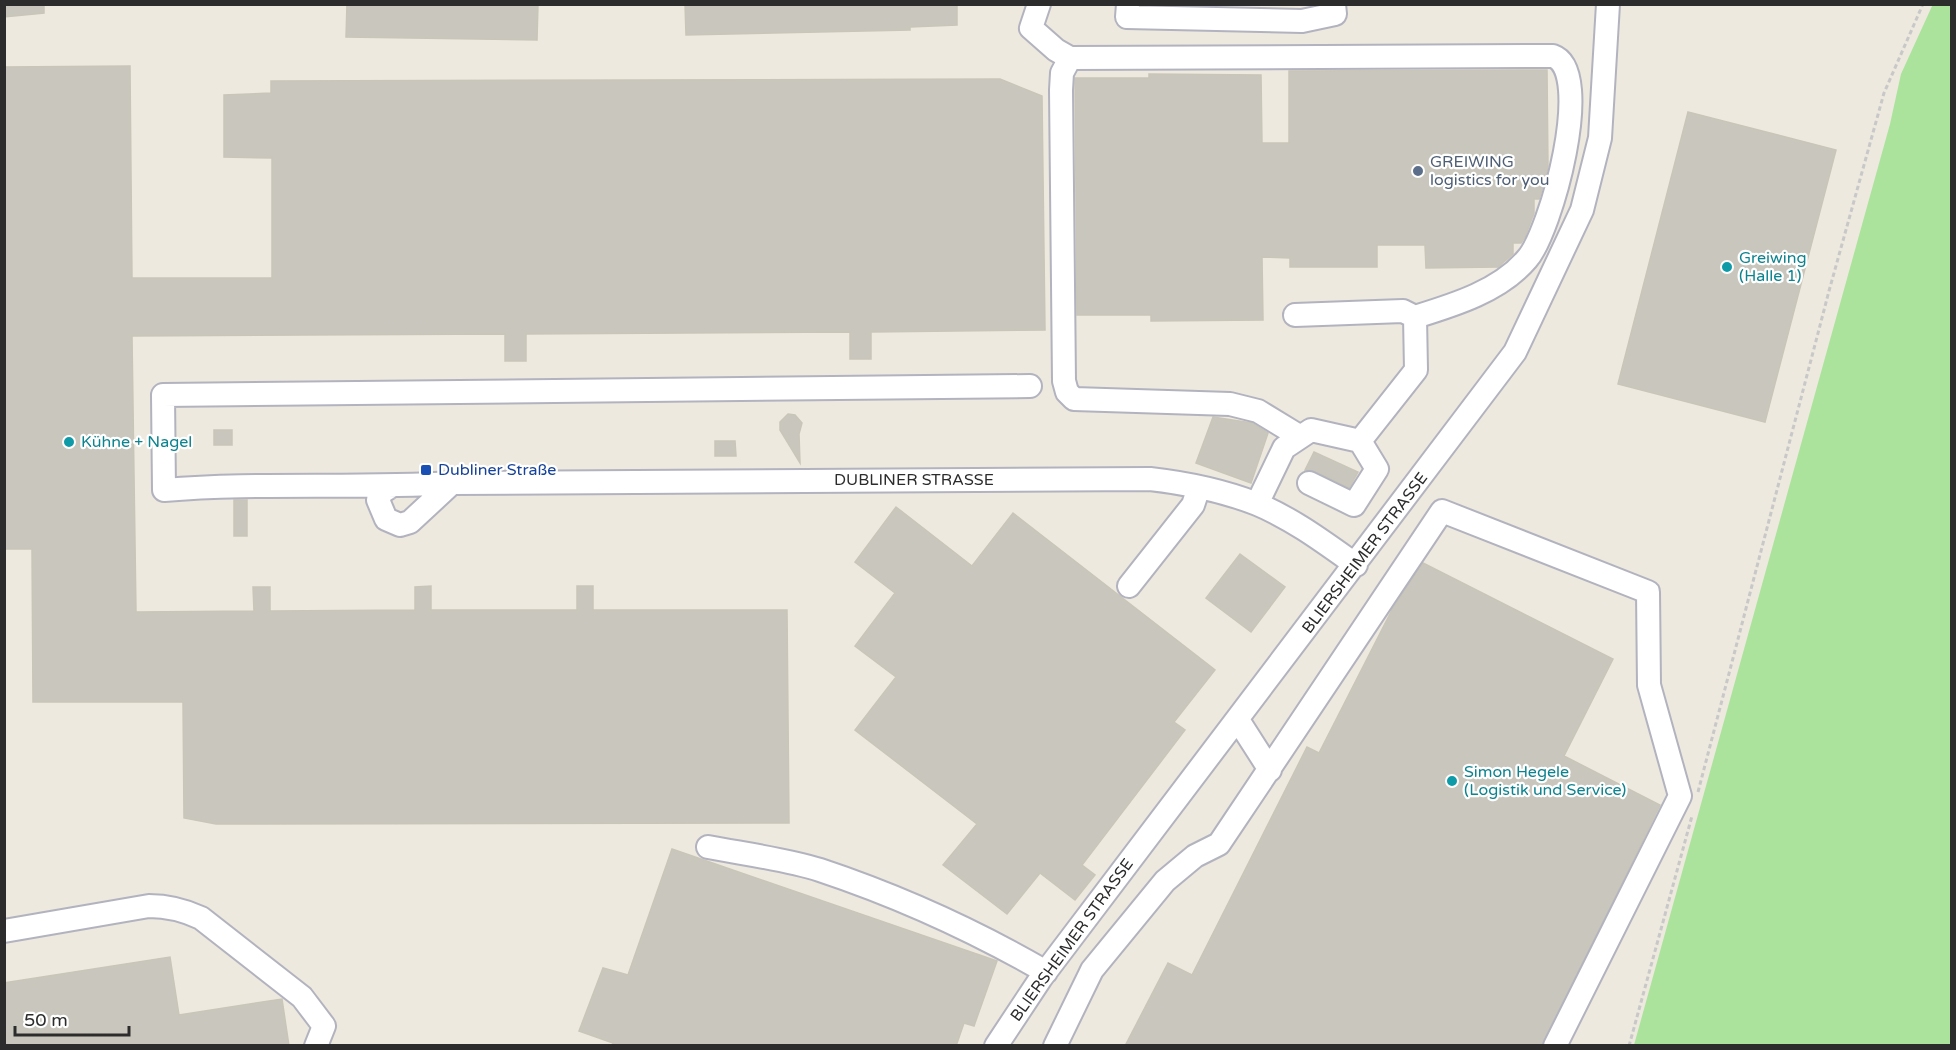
<svg xmlns="http://www.w3.org/2000/svg" width="1956" height="1050" font-family="'Varela Round',sans-serif">
<style>
.green{fill:#abe39c}
.building{fill:#c9c7bd;stroke:#c9c5b8;stroke-width:1.5}
.lines{fill:none;stroke-linecap:round;stroke-linejoin:round}
.minor-casing{stroke:#b2b3bf;stroke-width:26}
.path{stroke:#c8c8c8;stroke-width:3;stroke-dasharray:4.5 3;stroke-linecap:butt}
.minor{stroke:#fff;stroke-width:22}
.service-dot{fill:#5c6f8a;stroke:#fff;stroke-width:2}
.culture-dot{fill:#0f9aa8;stroke:#fff;stroke-width:2}
.transit-dot{fill:#1a4fb4;stroke:#fff;stroke-width:2}
.labels{text-anchor:middle;dominant-baseline:central;stroke-width:4.5;stroke-linejoin:round;paint-order:stroke}
.service-label{font-size:16px;fill:#4e5e75;stroke:#fff;text-anchor:start}
.culture-label{font-size:16px;fill:#0d838f;stroke:#fff;text-anchor:start}
.transit-label{font-size:16px;fill:#164399;stroke:#fff;text-anchor:start}
.street-label{font-size:16px;fill:#2c2c2c;stroke:#fff}
</style>
<rect width="100%" height="100%" fill="#ede9df"/>
<path class="green" d="M1933,4L1952,5L1951,1045H1634L1890,124L1901,74Z"/>
<path class="building" d="M4,4H44V13L4,17Z
M347,4H538L537,40L346,37Z
M685,4H957V25L910,27V30L686,35Z
M130,66L132,278H272V158L224,157V95L271,93V81L1000,79L1042,96L1045,330L871,332V359H850V332L526,334V361H505V334L132,336L136,612L254,611L253,587H270V611L415,610V587L431,586V610H577V586H593V610H787L789,823L216,824L184,818L183,702H33L32,549H4V67Z
M1547,70L1548,167L1544,183L1539,199H1534V213L1525,237L1521,243H1513V254L1498,267L1426,268L1425,245H1377V267H1290V258L1262,257L1263,320L1151,321V315H1077L1075,78H1149V74L1261,75L1262,143H1289V71Z
M1688,112L1836,150L1765,422L1618,384Z
M788,414L795,415L802,423L799,434L800,463L780,430V422Z
M1213,417L1252,423L1268,433L1251,483L1196,463Z
M214,430H232V445H214Z
M715,441H735L736,456H715Z
M1314,452L1358,472L1349,488L1315,471L1305,470Z
M234,500H247V536H234Z
M896,507L972,566L1013,513L1215,670L1174,722L1185,730L1082,865L1095,875L1075,900L1040,873L1007,914L943,865L977,824L855,730L896,677L855,646L895,593L855,562Z
M1240,554L1285,587L1251,632L1206,598Z
M1423,563L1613,659L1564,756L1660,805L1542,1046H1125L1168,963L1192,975L1307,747L1319,753L1392,610Z
M672,849L997,961L974,1026L964,1023L956,1046H612L613,1043L579,1031L603,968L628,975Z
M170,957L179,1015L282,999L289,1046H4V983Z"/>
<g class="lines">
<g class="minor-casing">
<path id="minor" d="M1039,4L1031,28L1056,50L1070,58L1553,56C1595,71 1551,232 1527,259C1500,291 1454,305 1415,317
M1128,4L1127,17L1302,21L1335,14L1334,4
M1070,58L1062,73L1061,90L1064,381L1067,392L1074,399L1230,404L1258,411L1299,436
M1030,386L163,395L164,490C260,482 356,489 452,483L1150,479C1185,483 1224,491 1257,504C1293,519 1325,543 1356,565
M1309,483L1354,505L1377,469L1360,441
M390,487L382,492L378,500L386,519L400,525L410,522L452,483
M1257,504L1284,448L1311,430L1360,441L1416,370L1415,317L1403,311L1295,315
M1129,586L1193,505L1199,487
M1238,720L1270,770
M708,847C745,854 785,859 820,870C898,896 975,931 1046,972
M4,931L149,906C169,906 184,910 201,918L302,997L324,1026L316,1046
M996,1046L1041,978L1515,352L1582,210L1600,138L1608,4
M1055,1046L1092,970L1165,881L1195,856L1219,844L1442,511L1648,592L1649,685L1680,796L1555,1046"/>
</g>
<path class="path" d="M1698,792L1829,291L1884,93L1923,4
M1629,1046L1692,816"/>
<use href="#minor" class="minor"/>
</g>
<circle class="service-dot" cx="1418" cy="171" r="6"/>
<g class="culture-dot">
<circle cx="1727" cy="267" r="6"/>
<circle cx="69" cy="442" r="6"/>
<circle cx="1452" cy="781" r="6"/>
</g>
<rect class="transit-dot" x="420" y="464" width="12" height="12" rx="3"/>
<g class="labels">
<g class="service-label">
<text x="1430" y="162">GREIWING<tspan x="1430" dy="18">logistics for you</tspan></text>
</g>
<g class="culture-label">
<text x="1739" y="258">Greiwing<tspan x="1739" dy="18">(Halle 1)</tspan></text>
<text x="81" y="442">Kühne + Nagel</text>
<text x="1464" y="772">Simon Hegele<tspan x="1464" dy="18">(Logistik und Service)</tspan></text>
</g>
<g class="transit-label">
<text x="438" y="470">Dubliner Straße</text>
</g>
<g class="street-label">
<text x="914" y="480">DUBLINER STRASSE</text>
<text transform="translate(1365 553) rotate(-53)">BLIERSHEIMER STRASSE</text>
<text transform="translate(1072 940) rotate(-54)">BLIERSHEIMER STRASSE</text>
</g>
</g>
<rect width="1956" height="1050" fill="none" stroke="#2c2c2c" stroke-width="12"/>
<path d="M15 1026v9h114v-9" fill="none" stroke="#2c2c2c" stroke-width="3"/>
<text x="24" y="1026" font-size="18" fill="#2c2c2c" stroke="#ffffff" stroke-width="4.5" paint-order="stroke">50 m</text>
</svg>
